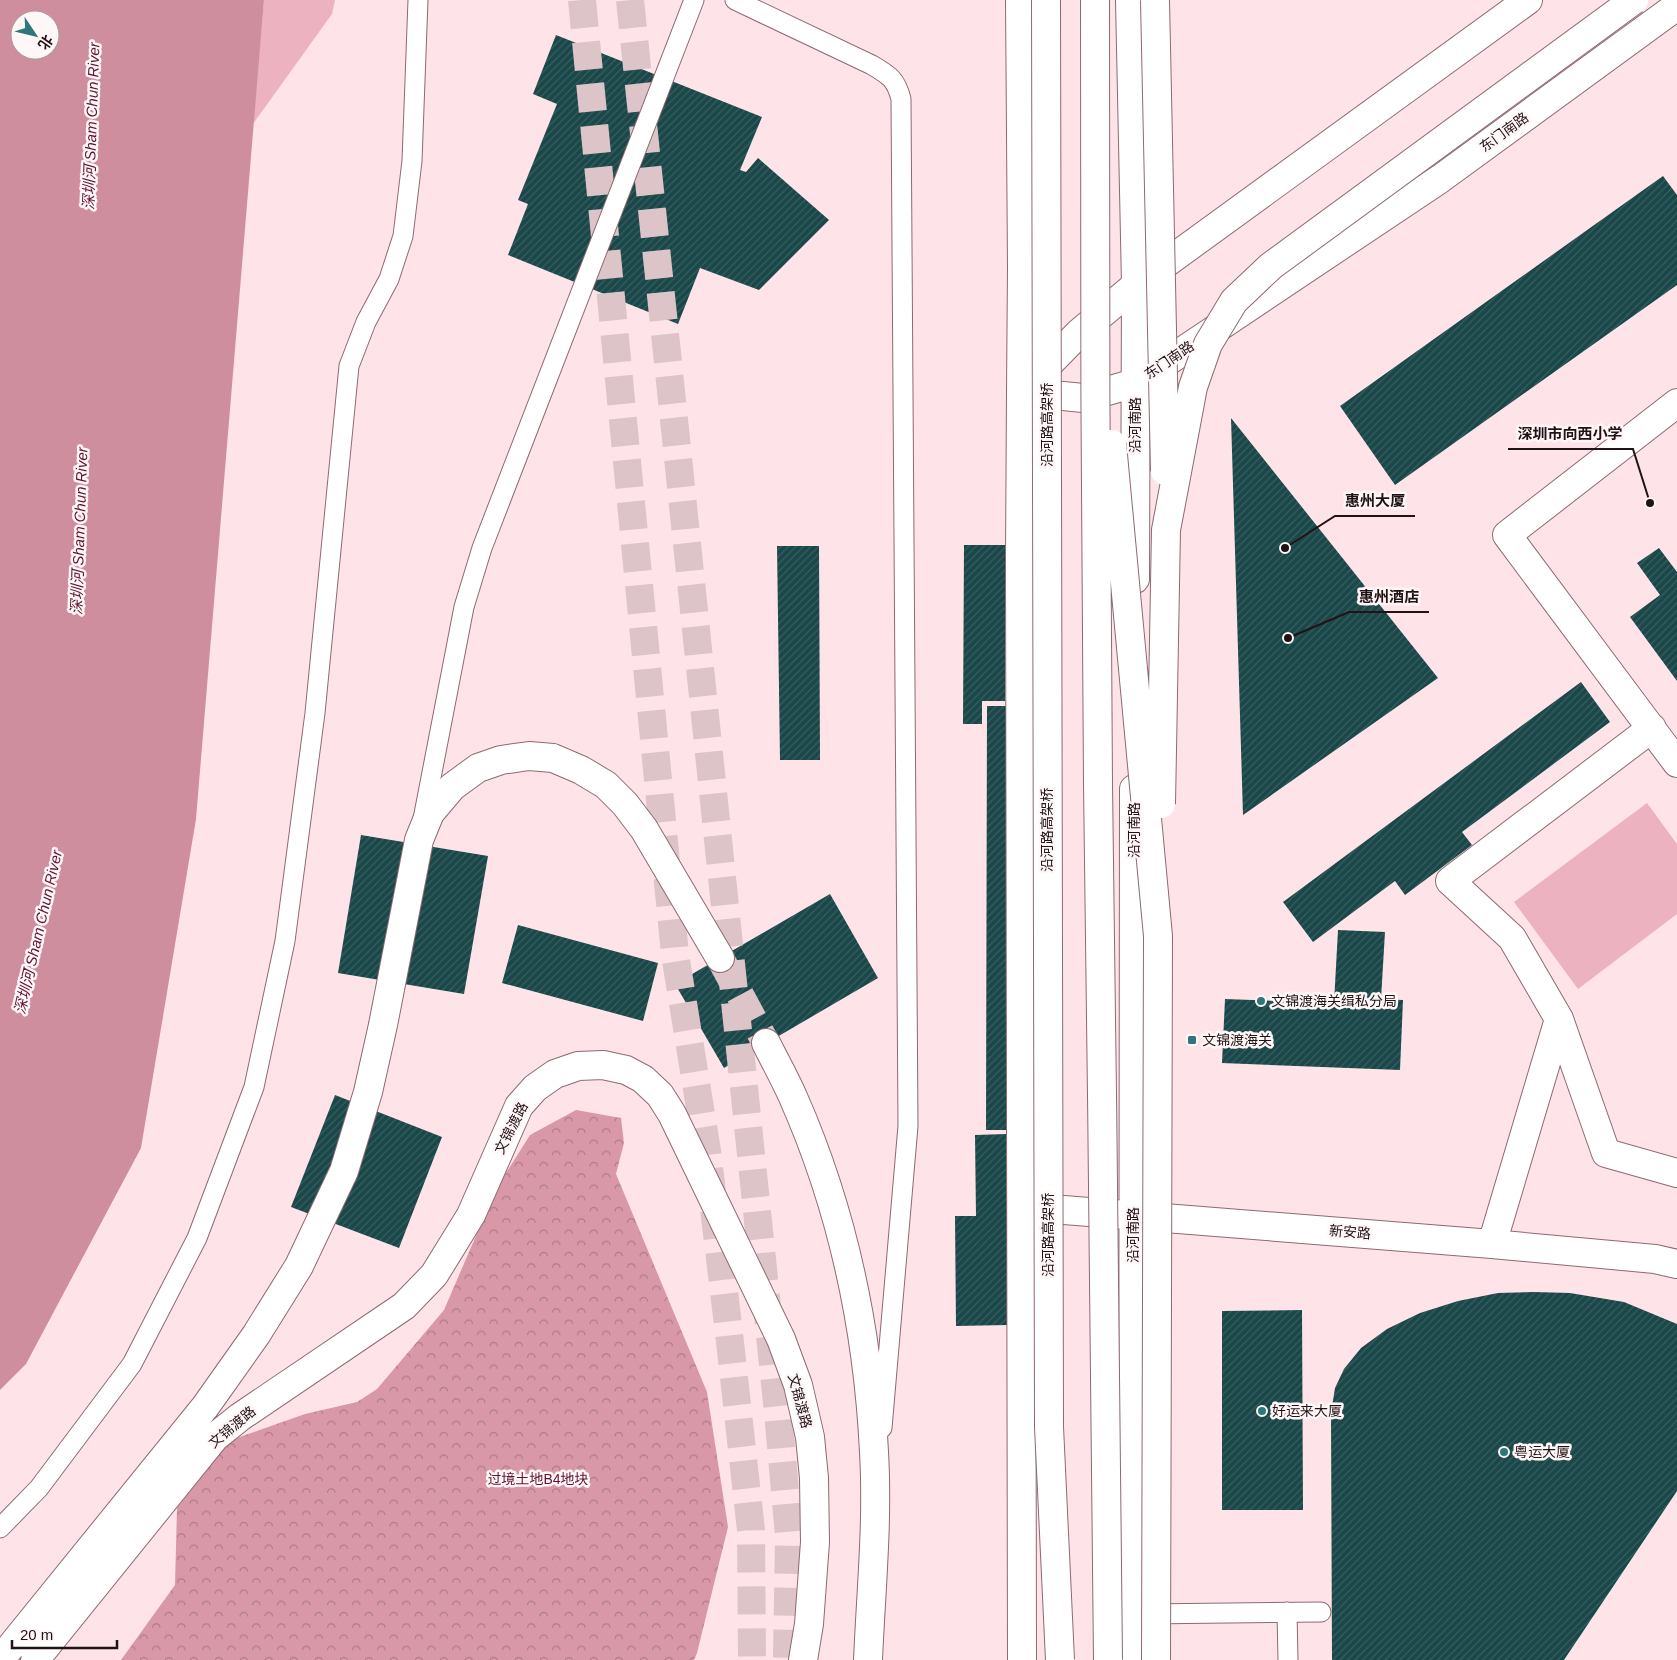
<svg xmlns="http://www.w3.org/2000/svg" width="1677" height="1660" font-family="Helvetica,'Noto Sans SC',sans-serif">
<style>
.grass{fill:#ecb2bf}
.forest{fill:url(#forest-crowns)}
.water{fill:#ce8e9e;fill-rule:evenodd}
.building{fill:url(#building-hatch)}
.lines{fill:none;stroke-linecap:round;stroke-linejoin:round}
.primary-tunnel{stroke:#ddc4c9;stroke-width:28;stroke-dasharray:28 14;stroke-linecap:butt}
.highway-tunnel{stroke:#ddc4c9;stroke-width:28;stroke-dasharray:28 14;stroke-linecap:butt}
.lane-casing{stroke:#8e6971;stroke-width:21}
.street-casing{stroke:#8e6971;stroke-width:30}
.secondary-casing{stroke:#8e6971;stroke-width:30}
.primary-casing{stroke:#8e6971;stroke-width:30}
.lane{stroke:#fff;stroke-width:19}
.street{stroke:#fff;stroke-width:28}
.secondary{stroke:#fff;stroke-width:28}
.primary{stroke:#fff;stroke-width:28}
.highway-bridge-casing{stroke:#8e6971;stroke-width:30;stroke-linecap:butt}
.highway-bridge{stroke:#fff;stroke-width:28}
.poi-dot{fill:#2d777a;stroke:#fff6f8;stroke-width:2}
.labels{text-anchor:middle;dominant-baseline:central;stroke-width:5;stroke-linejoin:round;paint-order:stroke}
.street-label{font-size:14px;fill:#201215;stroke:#fff6f8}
.poi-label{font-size:14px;fill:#201215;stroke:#fff6f8;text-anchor:start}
.park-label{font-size:14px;fill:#601430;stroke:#fff6f8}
.water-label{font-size:15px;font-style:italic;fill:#5f132f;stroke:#fff6f8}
.leader{fill:none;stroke:#201215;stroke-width:2}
.callout-dot{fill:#201215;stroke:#fff6f8;stroke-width:2}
.callout-label{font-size:15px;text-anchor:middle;font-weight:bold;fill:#201215;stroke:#fff6f8;stroke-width:5;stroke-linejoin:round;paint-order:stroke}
</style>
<defs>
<pattern id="forest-crowns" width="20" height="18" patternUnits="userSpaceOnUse" patternTransform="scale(1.25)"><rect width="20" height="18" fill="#d898a8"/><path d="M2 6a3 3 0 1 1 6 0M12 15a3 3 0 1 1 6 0" fill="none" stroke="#af7b88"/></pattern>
<pattern id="building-hatch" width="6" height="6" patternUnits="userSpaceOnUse" patternTransform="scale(1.25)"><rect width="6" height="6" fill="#1a4749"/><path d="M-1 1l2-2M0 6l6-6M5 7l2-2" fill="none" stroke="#3a5e5f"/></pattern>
</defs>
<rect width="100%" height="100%" fill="#fee4e9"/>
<path class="grass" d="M264,0H335L332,14L253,124Z
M1647,803L1677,844V914L1578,989L1514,902Z"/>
<path class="forest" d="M576,1110L621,1118L624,1143L616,1174L707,1392L728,1527L697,1653L694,1660H121L175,1585L177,1508L231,1440L305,1414L357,1402L377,1389L444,1310L497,1187L530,1135Z"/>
<path class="water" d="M0,0H264L196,819L141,1148L26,1364L0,1390ZM20,20H50V50H20Z"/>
<path class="building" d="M556,35L762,117L740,170L746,172L758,158L829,220L759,290L700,268L678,324L508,255L528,204L518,200L557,104L533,94Z
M1663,176L1677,195V285L1395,485L1340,406Z
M1231,418L1438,678L1243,815Z
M964,545H1005V701H982V724H963Z
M777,546H819L820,760H780Z
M1659,548L1677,572V681L1630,617L1660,595L1637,563Z
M1581,682L1610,722L1462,832L1472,845L1405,895L1395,881L1313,942L1283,902Z
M987,706H1009L1008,1130H986Z
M361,835L488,856L464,994L338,973Z
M830,894L878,978L724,1068L675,984Z
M518,925L658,963L643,1021L502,983Z
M1338,930L1385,932L1381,999L1403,1000L1400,1070L1222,1063L1225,999L1334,1003Z
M335,1095L442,1137L399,1248L291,1207Z
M1006,1134L1008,1325L956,1326L955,1216H976L975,1135Z
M1534,1292L1570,1293L1624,1302L1677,1324V1491L1564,1660H1332L1331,1413L1335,1388L1344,1369L1361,1348L1387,1329L1420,1313L1458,1301L1498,1293Z
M1302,1310L1303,1510H1222V1311Z"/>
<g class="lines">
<path class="primary-tunnel" d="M720,958L766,1043"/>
<path class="highway-tunnel" d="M582,0L675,954L707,1151L729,1333L751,1530L752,1660
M630,0L778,1412L789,1536L787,1660"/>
<g class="lane-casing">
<path id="lane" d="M735,0L872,65C889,75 896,79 901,99L908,1126L882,1428
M423,819L464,607L482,548L694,0
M0,1528L39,1488L132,1364L197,1238L254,1087L285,941L315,713L349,366L366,322L389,279L403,236L412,161L418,0
M1287,1612L1288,1660
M1144,1614L1321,1612"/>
</g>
<g class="street-casing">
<path id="street" d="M1677,403L1507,535L1677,763
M1652,728L1450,881L1512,938L1559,1019L1606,1153L1677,1173
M1026,1207L1492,1244L1655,1259L1677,1264
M1492,1244L1559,1019"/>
</g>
<g class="secondary-casing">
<path id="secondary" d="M1020,0L1022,268L1021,392
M1130,0L1136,285"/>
</g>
<g class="primary-casing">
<path id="primary" d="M1034,379L1079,333L1136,285L1528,0
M1021,392L1020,558L1022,1660
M1023,392L1083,398L1135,383L1440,179L1677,6
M1135,579L1136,285
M766,1043C775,1061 785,1079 793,1097C843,1210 868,1330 874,1452C878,1521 871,1591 868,1660
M0,1660L205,1407L256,1335L299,1266L344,1171L368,1092L383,1025L419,840L430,813L452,787L478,768L501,760L529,756L553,758L581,770L606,785L625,804L644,829L720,958
M35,1660L215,1437L240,1417L404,1306L434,1275L471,1215L519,1106L535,1088L555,1074L578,1066L603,1065L626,1070L643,1079L660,1095L672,1114L781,1339L798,1385L810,1437L814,1478L815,1542L809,1624L803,1660
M1133,1660L1134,789"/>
</g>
<use href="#lane" class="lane"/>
<use href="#street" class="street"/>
<use href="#secondary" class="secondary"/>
<use href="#primary" class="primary"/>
<g class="highway-bridge-casing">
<path id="highway-bridge" d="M1046,0L1049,1427L1060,1660
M1095,0C1094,261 1096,523 1098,784C1101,1076 1107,1368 1108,1660
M1155,0L1165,471
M1112,444L1158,936L1156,1660
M1161,804L1166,530L1193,387L1208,344L1234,301L1271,266L1634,0"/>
</g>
<use href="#highway-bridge" class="highway-bridge"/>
</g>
<g class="poi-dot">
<circle cx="1261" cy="1001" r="5"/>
<rect x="1187" y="1035" width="10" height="10" rx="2.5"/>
<circle cx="1262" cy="1411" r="5"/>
<circle cx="1504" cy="1452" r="5"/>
</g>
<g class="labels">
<g class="street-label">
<text transform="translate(1504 132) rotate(-36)">东门南路</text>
<text transform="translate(1169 360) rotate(-34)">东门南路</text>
<text transform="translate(1047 425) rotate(-90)">沿河路高架桥</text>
<text transform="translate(1135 425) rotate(-90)">沿河南路</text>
<text transform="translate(1047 830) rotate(-90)">沿河路高架桥</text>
<text transform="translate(1134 830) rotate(-90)">沿河南路</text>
<text transform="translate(511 1128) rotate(-63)">文锦渡路</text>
<text transform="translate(1350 1232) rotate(5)">新安路</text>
<text transform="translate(1048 1235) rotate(-90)">沿河路高架桥</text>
<text transform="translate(1133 1235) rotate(-90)">沿河南路</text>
<text transform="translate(800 1401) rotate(75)">文锦渡路</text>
<text transform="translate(232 1427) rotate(-40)">文锦渡路</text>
</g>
<g class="poi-label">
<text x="1271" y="1001">文锦渡海关缉私分局</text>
<text x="1202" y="1040">文锦渡海关</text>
<text x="1272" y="1411">好运来大厦</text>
<text x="1514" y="1452">粤运大厦</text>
</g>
<g class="park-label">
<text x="538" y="1479">过境土地B4地块</text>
</g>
<g class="water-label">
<text transform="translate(91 126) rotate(-88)">深圳河 Sham Chun River</text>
<text transform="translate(79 531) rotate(-88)">深圳河 Sham Chun River</text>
<text transform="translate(38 932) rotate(-77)">深圳河 Sham Chun River</text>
</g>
</g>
<path class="leader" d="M1650 503L1633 449H1508M1285 548L1335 516H1415M1288 638L1349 612H1429"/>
<g class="callout-dot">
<circle cx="1650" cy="503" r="5"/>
<circle cx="1285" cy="548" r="5"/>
<circle cx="1288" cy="638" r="5"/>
</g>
<g class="callout-label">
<text x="1570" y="439">深圳市向西小学</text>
<text x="1375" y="506">惠州大厦</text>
<text x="1389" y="602">惠州酒店</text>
</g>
<g transform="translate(35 35) rotate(125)"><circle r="24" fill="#fff6f8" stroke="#a69b9d"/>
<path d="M0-4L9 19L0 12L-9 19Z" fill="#2d777a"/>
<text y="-8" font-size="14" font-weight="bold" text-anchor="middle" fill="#201215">北</text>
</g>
<path d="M12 1640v8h105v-8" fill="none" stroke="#201215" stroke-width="2.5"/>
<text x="20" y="1640" font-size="15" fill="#201215" stroke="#fff6f8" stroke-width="4" paint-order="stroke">20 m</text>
</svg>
